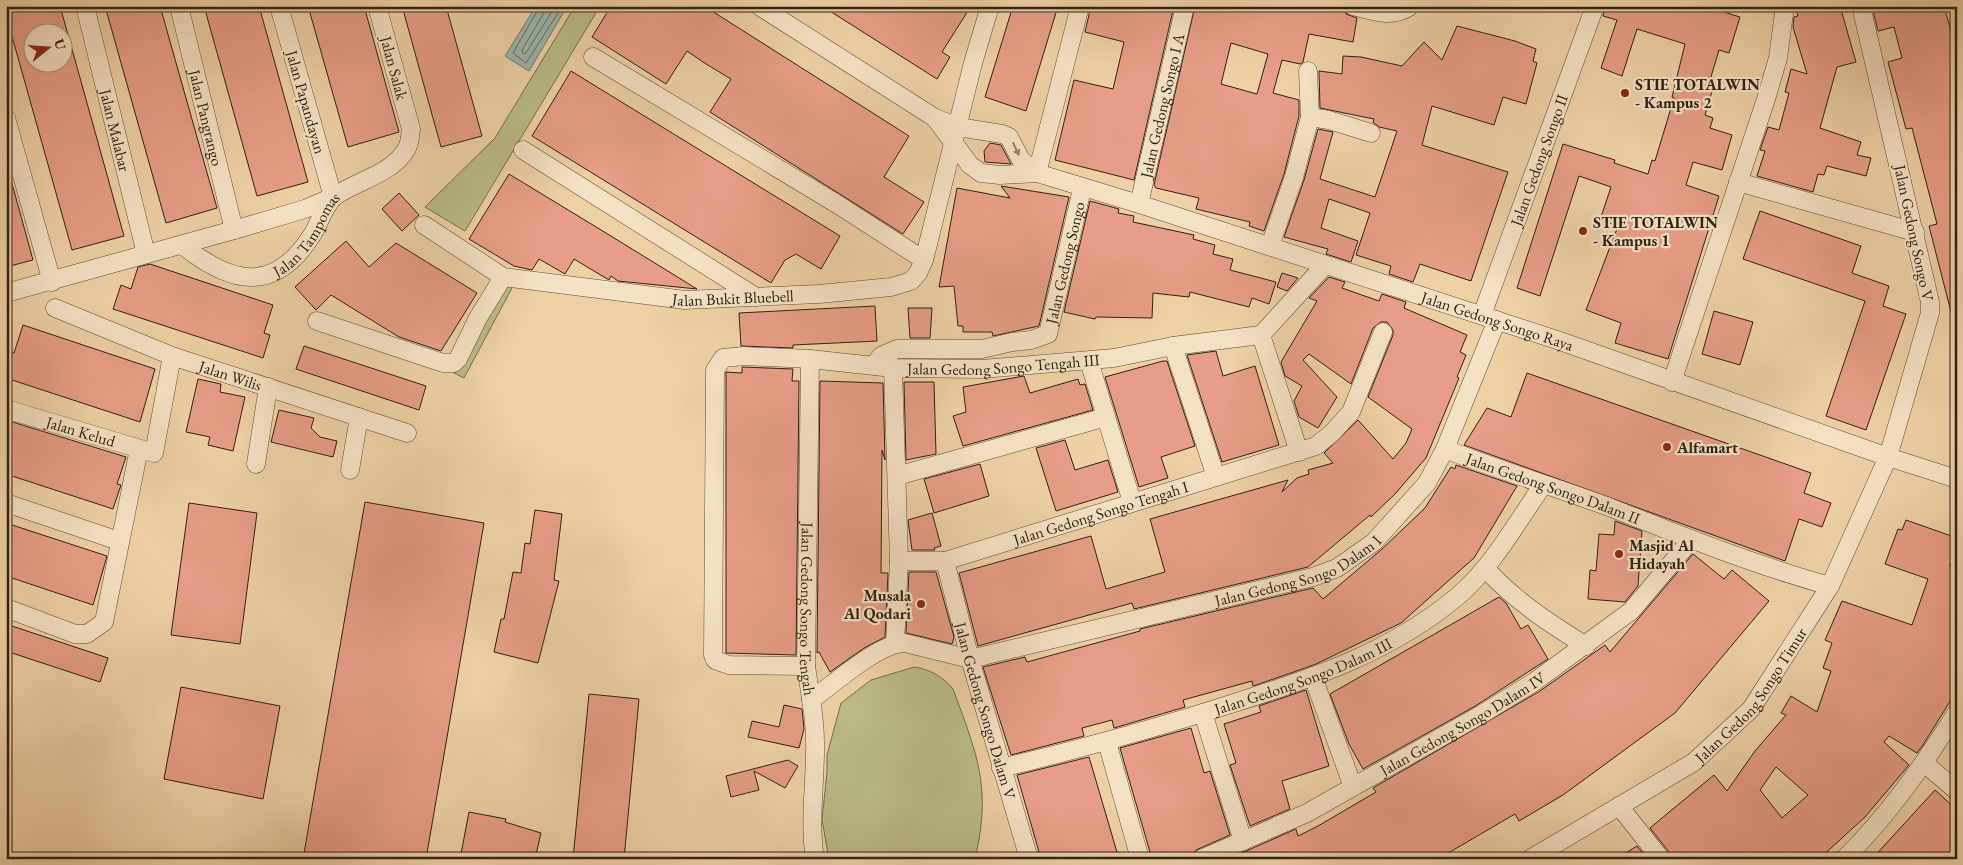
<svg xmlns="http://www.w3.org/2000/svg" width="1963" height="865" font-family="'EB Garamond',serif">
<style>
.green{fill:#babb85;stroke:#756f4e}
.water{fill:#9bb6ad;stroke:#707b71}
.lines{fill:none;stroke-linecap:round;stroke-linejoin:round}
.shore{stroke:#666c62;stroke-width:1}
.building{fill:#e79d87;stroke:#302318;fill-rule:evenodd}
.street-casing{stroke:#604e3b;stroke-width:19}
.street{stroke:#f4e0c4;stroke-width:18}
.oneway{fill:#92826e}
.poi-dot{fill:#8f2418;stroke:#f4e0c4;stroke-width:2}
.labels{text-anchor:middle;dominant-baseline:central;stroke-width:4.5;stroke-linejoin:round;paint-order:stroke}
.street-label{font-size:16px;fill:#302318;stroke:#f4e0c4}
.poi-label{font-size:16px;font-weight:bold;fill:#302318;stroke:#f4e0c4;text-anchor:start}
</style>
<rect width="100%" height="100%" fill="#eed0a5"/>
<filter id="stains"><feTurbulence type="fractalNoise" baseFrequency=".004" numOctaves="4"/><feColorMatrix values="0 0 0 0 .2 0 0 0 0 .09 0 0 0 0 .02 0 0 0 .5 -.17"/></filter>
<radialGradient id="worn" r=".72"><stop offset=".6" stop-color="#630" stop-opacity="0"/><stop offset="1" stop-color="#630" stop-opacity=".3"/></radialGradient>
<path class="green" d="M575,6H600L465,231L425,207L495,138Z
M502,281L513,286L464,378L454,373Z
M914,667C929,669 944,677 953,689C977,754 992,788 975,859H829L822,820L827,772V755L841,703L871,680Z"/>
<path class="water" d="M536,6H559L565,10L529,71L505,56Z"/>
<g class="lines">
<path class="shore" d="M540,6L513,53L526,63L558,13L557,6
M549,8L551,13L526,53L523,54L522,50L546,9Z"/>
</g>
<path class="building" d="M6,6H60L124,236L72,250L6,15ZM32,32H65L62,33V62H32Z
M105,6H160L217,208L166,223Z
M204,6H259L308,182L257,196Z
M308,6H364L399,132L348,147Z
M402,6H446L482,136L441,147Z
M611,6H704L909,136L884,177L924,202L903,234L710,112L731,79L706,64L687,51L666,84L592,37Z
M822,6H971L942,52L950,57L937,79Z
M1013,6H1058L1026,111L985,97Z
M1091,6H1174L1134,180L1055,160L1074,80L1113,89L1124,42L1085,32Z
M1195,6H1343L1346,14L1357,18L1353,42L1309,34L1303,62L1300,64L1282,60L1273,93L1299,100V116L1284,174L1264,231L1249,226L1250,222L1196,209L1199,198L1156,188L1154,185ZM1231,43L1268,54L1257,94L1221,84Z
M1605,6H1705L1740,17L1729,53L1719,50L1708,87L1713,88L1705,115L1713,118L1710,128L1732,135L1722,170L1693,162L1686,185L1719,196L1668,359L1615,343L1621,323L1586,310L1618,226L1600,220L1611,187L1579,176L1540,296L1517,288L1563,144L1615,160L1614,163L1648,174L1652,160L1655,161L1674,98L1672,97L1685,44L1637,29L1622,76L1601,68L1617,20L1603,16Z
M1795,6H1840L1856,62L1837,67L1820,128L1861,142L1857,155L1871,158L1866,176L1827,166L1824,175L1818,174L1813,192L1757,176L1765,151L1760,150L1768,127L1779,130L1789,93L1785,92L1791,69L1807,74L1793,27L1794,17L1798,16Z
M1872,6H1944L1957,53V311L1951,312L1929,226L1937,224L1912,128L1906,129L1888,62L1902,58L1894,27L1878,31Z
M1457,26L1515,41L1536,49L1533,61L1537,63L1526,104L1503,97L1494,125L1432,106L1422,145L1508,172L1471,281L1420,264L1413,282L1389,274L1391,266L1356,255L1370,213L1329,199L1321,228L1358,241L1351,262L1326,254L1328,249L1284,237L1304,180L1318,129L1333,132L1320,179L1375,197L1397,131L1379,127L1373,122L1374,119L1320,108L1319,71L1342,74L1343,56L1361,57L1402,66L1424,42L1442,60Z
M571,71L840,236L821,269L796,254L785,260L771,283L532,136Z
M990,143L1001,145L1011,164L985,162L984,151Z
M509,174L606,233L697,289L618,281L611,276L609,280L574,259L565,274L539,259L532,270L514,266L469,239Z
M6,180H11L33,260L6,267Z
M1001,186L1069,197L1039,326L993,336L992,332H963V326H958L954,286L939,287L957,188L1010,198Z
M399,193L419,215L402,231L382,209Z
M1090,201L1119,209L1118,213L1134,216L1133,222L1194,235L1193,239L1215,245L1213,254L1233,259L1230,270L1276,282L1269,304L1252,298L1249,307L1190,292L1189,297L1153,293L1152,318L1096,317L1095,319L1064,312Z
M1760,211L1861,246L1852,273L1889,286L1883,306L1906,314L1866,430L1826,416L1865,301L1743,259Z
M346,241L369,267L396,243L477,293L441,351L399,337L331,295L316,310L295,287Z
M150,264L273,305L264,333L270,335L263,358L113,309L121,285L131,289L138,267Z
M1282,273L1298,278L1287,291L1277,287Z
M1329,277L1345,282L1342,288L1379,301L1382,294L1406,302L1404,308L1467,335L1460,352L1466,355L1457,377L1459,378L1426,458L1395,494L1371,517L1370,515L1308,567L1134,609L1132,603L978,646L959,573L1091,536L1106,589L1165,572L1150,519L1288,480L1282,492L1297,478L1309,474L1308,470L1333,463L1324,453L1358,420L1393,459L1406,443L1412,429L1368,397L1393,335V330L1387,322H1381L1373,328L1351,384L1309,354L1303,360L1337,397L1318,428L1299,417L1294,401L1302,386L1285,376L1281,362L1317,301L1309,298Z
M875,306L877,341L793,345V348L741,346L739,313Z
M908,308H932L930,338H910Z
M1714,311L1753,322L1740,365L1702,354Z
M23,325L155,369L140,422L6,378V350L14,353Z
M304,346L426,386L419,410L296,369Z
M1216,351L1223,376L1255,366L1279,445L1222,462L1187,355Z
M1163,361H1167L1195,446L1161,457L1168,478L1139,487L1105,377Z
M742,367L793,369L792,381H799L796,655L726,653V372L742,373Z
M1527,373L1811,473L1804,493L1831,503L1822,527L1799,519L1785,561L1464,445L1487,408L1511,417Z
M1024,376L1030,393L1078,379L1080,385L1085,384L1093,410L963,446L953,416L966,412L963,387Z
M198,379L221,384L220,392L245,397L233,451L208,445L210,437L186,432Z
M820,381L883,383L885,460L882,450L881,573H888L885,637L864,648L830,672L819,652L817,653Z
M904,382H934L936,454L906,460Z
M279,410L314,418L311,428L320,437L337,441L333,457L271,442Z
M6,420L126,457L117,484L121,485L113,509L6,474Z
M1065,440L1075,470L1108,460L1118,492L1056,511L1036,448Z
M980,464L989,496L934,513L924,479Z
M1456,465L1517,486L1474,558L1401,623L1316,664L1291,673L1253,686L1252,681L1183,700L1185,707L1114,728L1112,720L1082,728L1084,736L1011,755L983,667L1025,657L1027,662L1140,631V629L1313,588L1323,599L1382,549L1425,508L1451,467L1455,469Z
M365,502L484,523L426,859H303Z
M189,503L257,513L240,644L171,635Z
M535,510L562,514L554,580L559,581L538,663L494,652L501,619H504L513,572L521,573L525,543L530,544Z
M932,513L941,546L934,548L935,550H912L908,520Z
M1906,520L1957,538V548L1950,566L1957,568V690L1923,745L1917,753L1889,736L1884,742L1909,765L1865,817L1819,859H1671L1669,852L1650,828L1714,775L1727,791L1755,751L1786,715L1781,713L1791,696L1817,712L1831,671L1823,668L1832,643L1825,640L1842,601L1912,625L1928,579L1885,564L1898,529L1902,530ZM1776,767L1808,795L1782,818L1760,790Z
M1615,521L1642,531L1638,586L1625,602L1588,599L1590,570L1596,571L1599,534L1614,535Z
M6,523L107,556L93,605L6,576Z
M1693,554L1724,579L1732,570L1769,601L1675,713L1563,795L1519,821L1515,814L1438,859H1228L1296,829L1298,836L1318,826L1376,792L1373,788L1540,691L1605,645L1610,652Z
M909,572H936L954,637L952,644L906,633Z
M1499,597L1506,603L1521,629L1528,625L1548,659L1477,705L1363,769L1349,744L1330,694Z
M6,624L108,658L100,682L6,651Z
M181,687L280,706L263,799L164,779Z
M1306,690L1329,766L1282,781L1290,809L1250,826L1230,765L1236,763L1224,724L1261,712L1259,706Z
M589,694L639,699L624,859H573Z
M784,705L802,709L804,729L799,748L748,737L752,721L779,727Z
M1191,728L1204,773L1210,771L1230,835L1196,850L1191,859H1176V854L1152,859L1120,748Z
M1089,757L1119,859H1041L1017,775Z
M788,760L798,766L785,788L754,771L759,790L731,797L726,776Z
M1935,790L1957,810V859H1872Z
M469,812L506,819L505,822L541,833L535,859H460Z
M1637,846L1647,859H1616Z"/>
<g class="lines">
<g class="street-casing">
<g id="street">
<path id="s1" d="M85,6L146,254"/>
<path id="s2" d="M179,6L234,230"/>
<path d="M759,6L935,118L958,127L1002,134L1009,137L1021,160L1037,173"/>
<path d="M1353,6C1373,11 1392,19 1410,6"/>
<path d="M593,57L837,204L924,260"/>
<path d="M1310,117L1329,120L1371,133"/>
<path d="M6,118L52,282"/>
<path id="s3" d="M935,118L970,165L981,173L1000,175L1037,173L1139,204L1560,341L1888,457L1957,479"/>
<path d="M523,150L756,297"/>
<path d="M1037,173L1080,6"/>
<path d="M1738,182L1915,232"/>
<path id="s4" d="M1139,204L1185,6"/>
<path id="s5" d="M424,225L503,277L685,300L819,294L891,287L911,281L918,273L924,260L973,63L990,6"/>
<path id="s6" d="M182,245C231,284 274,295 312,235C319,224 325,204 335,196C358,180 393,174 407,148C410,143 410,135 411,129L377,6"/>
<path d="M1270,246L1294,177L1310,117L1308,71"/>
<path d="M6,293L234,230L305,209L333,197L279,6"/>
<path id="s7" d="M55,308L172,356L407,433"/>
<path id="s8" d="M1482,315L1595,6"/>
<path d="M317,321L443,363H454L458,359L478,318L503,277"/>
<path d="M1173,346L1216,477"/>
<path id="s9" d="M810,359L806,666C810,694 816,722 815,751C815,786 809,823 815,859"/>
<path d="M1089,361L1132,502"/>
<path id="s10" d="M874,365L881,356L897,349H982L1012,342L1031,340L1048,334L1082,189"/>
<path d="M893,368L899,561L895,643"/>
<path d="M1672,382L1766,99L1778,58L1785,6"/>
<path id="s11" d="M6,409L154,453L172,356"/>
<path id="s12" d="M1445,449C1499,470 1555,487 1609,507C1682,536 1755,565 1830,586"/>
<path d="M1299,452L1261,335L1325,265"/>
<path d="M256,464L268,387"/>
<path d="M350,470L359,417"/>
<path d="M897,476L1106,417"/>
<path d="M6,503L119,541"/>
<path id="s13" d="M899,561H945L1316,446L1332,433L1351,412L1383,332"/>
<path id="s14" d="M945,561L970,659L1029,859"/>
<path d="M1485,568C1515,601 1549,623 1586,646"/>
<path d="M6,608L75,634H87L104,622L139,449"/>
<path id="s15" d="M806,666L729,665L715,660L713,655L715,370L723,358L744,356L810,359L893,368L982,369L1114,358L1173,346L1261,335"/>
<path d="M1313,677L1353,787"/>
<path id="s16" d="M811,700C834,684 878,643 905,643L970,659L1313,577L1337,568L1374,542L1427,483L1445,449L1497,320"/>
<path d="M1203,713L1243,841"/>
<path d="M1107,742L1140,859"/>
<path d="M1924,763L1957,791"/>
<path id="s17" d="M1001,768C1080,749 1157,728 1234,703C1316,677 1391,652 1458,596C1493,566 1517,522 1543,485"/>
<path d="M1619,806L1661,859"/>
<path id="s18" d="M1201,859L1307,813L1482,714L1534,682L1631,611L1691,540"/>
<path id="s19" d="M1530,859L1694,762L1751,709L1830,586L1888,457L1930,313V302L1861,6"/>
<path d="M1844,859C1888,816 1924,764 1957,712"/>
</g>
</g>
<use href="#street" class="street"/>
</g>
<defs><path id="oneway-solid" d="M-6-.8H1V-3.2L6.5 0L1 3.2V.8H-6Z" transform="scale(1.25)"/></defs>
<use class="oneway" href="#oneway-solid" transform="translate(1016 149) rotate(65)"/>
<g class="poi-dot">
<circle cx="1625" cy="93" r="5"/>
<circle cx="1583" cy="231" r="5"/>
<circle cx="1667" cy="447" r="5"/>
<circle cx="1619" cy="554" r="5"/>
<circle cx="921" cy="604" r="5"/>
</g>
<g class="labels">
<g class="street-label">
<text transform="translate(394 68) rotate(75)">Jalan Salak</text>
<text transform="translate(306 102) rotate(74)">Jalan Papandayan</text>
<text stroke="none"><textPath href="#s4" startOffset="101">Jalan Gedong Songo I A</textPath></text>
<text stroke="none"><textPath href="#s2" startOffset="115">Jalan Pangrango</textPath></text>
<text stroke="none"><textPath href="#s1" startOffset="128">Jalan Malabar</textPath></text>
<text stroke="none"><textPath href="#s8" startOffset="165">Jalan Gedong Songo II</textPath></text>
<text stroke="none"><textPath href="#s6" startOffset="152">Jalan Tampomas</textPath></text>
<text transform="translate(1914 233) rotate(78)">Jalan Gedong Songo V</text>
<text stroke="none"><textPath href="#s10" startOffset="255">Jalan Gedong Songo</textPath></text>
<text stroke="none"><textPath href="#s5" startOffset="326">Jalan Bukit Bluebell</textPath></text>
<text stroke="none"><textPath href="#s3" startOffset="612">Jalan Gedong Songo Raya</textPath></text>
<text stroke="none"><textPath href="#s15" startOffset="678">Jalan Gedong Songo Tengah III</textPath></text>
<text stroke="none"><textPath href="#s7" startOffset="188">Jalan Wilis</textPath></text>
<text stroke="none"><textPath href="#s11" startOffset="78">Jalan Kelud</textPath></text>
<text stroke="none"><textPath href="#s12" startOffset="115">Jalan Gedong Songo Dalam II</textPath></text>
<text stroke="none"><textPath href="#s13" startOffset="209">Jalan Gedong Songo Tengah I</textPath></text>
<text stroke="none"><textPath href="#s16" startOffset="519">Jalan Gedong Songo Dalam I</textPath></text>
<text stroke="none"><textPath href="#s9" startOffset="250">Jalan Gedong Songo Tengah</textPath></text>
<text stroke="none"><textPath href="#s17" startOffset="316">Jalan Gedong Songo Dalam III</textPath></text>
<text stroke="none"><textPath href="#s19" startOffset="279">Jalan Gedong Songo Timur</textPath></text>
<text stroke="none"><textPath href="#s14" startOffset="155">Jalan Gedong Songo Dalam V</textPath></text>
<text stroke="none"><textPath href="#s18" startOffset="295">Jalan Gedong Songo Dalam IV</textPath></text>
</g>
<g class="poi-label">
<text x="1635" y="84">STIE TOTALWIN<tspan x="1635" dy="18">- Kampus 2</tspan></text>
<text x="1593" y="222">STIE TOTALWIN<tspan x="1593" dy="18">- Kampus 1</tspan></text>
<text x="1677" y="447">Alfamart</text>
<text x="1629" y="545">Masjid Al<tspan x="1629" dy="18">Hidayah</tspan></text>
<text x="911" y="595" text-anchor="end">Musala<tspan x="911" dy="18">Al Qodari</tspan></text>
</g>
</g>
<rect width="1963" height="865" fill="none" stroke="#eed0a5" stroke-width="25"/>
<rect x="8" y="8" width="1948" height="850" fill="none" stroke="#302318" stroke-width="2.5"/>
<rect x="12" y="12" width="1938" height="840" fill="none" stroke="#302318"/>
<g transform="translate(48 48) rotate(73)"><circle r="24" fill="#f4e0c4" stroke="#a6947f"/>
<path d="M0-4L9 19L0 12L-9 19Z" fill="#8f2418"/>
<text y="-8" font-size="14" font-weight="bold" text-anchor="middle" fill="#302318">U</text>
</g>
<rect width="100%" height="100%" filter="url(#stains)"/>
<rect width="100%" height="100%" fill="url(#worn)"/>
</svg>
